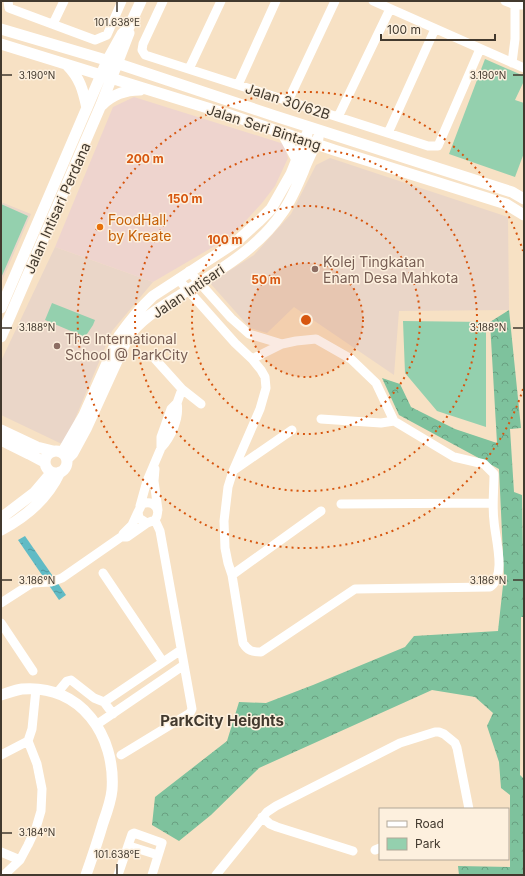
<svg xmlns="http://www.w3.org/2000/svg" width="525" height="876" font-family="Inter,sans-serif">
<style>
.education{fill:#ead6c8}
.medical{fill:#eed4ce}
.green{fill:#94d0ae}
.forest{fill:url(#forest-crowns)}
.water{fill:url(#water-ripples)}
.lines{fill:none;stroke-linecap:round;stroke-linejoin:round}
.minor{stroke:#fff;stroke-width:9}
.tertiary{stroke:#fff;stroke-width:11}
.ticks{fill:none;stroke:#42392e;stroke-width:1.5}
.ring{fill:none;stroke:#d7560f;stroke-width:2;stroke-dasharray:2 4}
.food-dot{fill:#e8710a;stroke:#fdf0de;stroke-width:1.5}
.education-dot{fill:#8d6e63;stroke:#fdf0de;stroke-width:1.5}
.labels{text-anchor:middle;dominant-baseline:central;stroke-width:3;stroke-linejoin:round;paint-order:stroke}
.street-label{font-size:14px;fill:#42392e;stroke:#fdf0de}
.food-label{font-size:14px;fill:#c56008;stroke:#fdf0de;text-anchor:start}
.education-label{font-size:14px;fill:#785e54;stroke:#fdf0de;text-anchor:start}
.neighbourhood-label{font-size:15px;font-weight:bold;fill:#42392e;stroke:#fdf0de}
.ticks-label{font-size:10px;text-anchor:middle;fill:#42392e;stroke:#fdf0de;stroke-width:3;stroke-linejoin:round;paint-order:stroke}
.centre{fill:#d7560f;stroke:#fdf0de;stroke-width:2}
.ring-label{font-size:12px;text-anchor:middle;font-weight:bold;fill:#d7560f;stroke:#fdf0de;stroke-width:3;stroke-linejoin:round;paint-order:stroke}
</style>
<defs>
<pattern id="forest-crowns" width="20" height="18" patternUnits="userSpaceOnUse"><rect width="20" height="18" fill="#7ec29d"/><path d="M2 6a3 3 0 1 1 6 0M12 15a3 3 0 1 1 6 0" fill="none" stroke="#699f80"/></pattern>
<pattern id="water-ripples" width="26" height="14" patternUnits="userSpaceOnUse"><rect width="26" height="14" fill="#61bbc5"/><path d="M2 4q2-2 4 0t4 0M15 11q2-2 4 0t4 0" fill="none" stroke="#5299a0"/></pattern>
</defs>
<rect width="100%" height="100%" fill="#f7e1c4"/>
<path class="education" d="M330,158L508,217L509,310L399,311L394,375L294,307L267,333L250,328L210,283L254,255L291,214L316,165Z
M1,202L31,214L1,283Z
M55,247L153,282L112,331L64,445L1,415V361Z"/>
<path class="medical" d="M134,97L284,144L288,158L275,186L262,203L241,226L225,240L153,282L55,247L113,107Z"/>
<path class="green" d="M485,59L524,76V81L515,100L524,103V153L515,177L449,154Z
M1,204L28,216L1,278Z
M52,303L95,320L93,325L85,337L45,320Z
M403,321L486,322V427L437,411L405,373Z"/>
<path class="forest" d="M509,310L521,428L510,429L514,492L522,495L524,617H521L520,775L524,779V875H459L458,866L510,867V795L501,788L499,762L487,726L493,713L475,697L432,690L259,768L211,815L179,841L152,825L155,797L227,741L239,702L266,703L313,685L405,647L414,636L498,631L504,576L499,469L399,415L382,378L400,384L411,407L455,429L497,443L490,322Z"/>
<path class="water" d="M25,536L66,595L59,600L18,540Z"/>
<g class="lines">
<path class="minor" d="M8,1L9,8L95,40L107,35L122,1
M163,1L143,44L142,50L145,55L428,146H438L480,49
M373,1L524,68
M505,1L515,5H524
M53,24L64,1
M512,63L515,39V1
M189,69L221,1
M238,85L276,1
M288,101L335,1
M338,117L390,9
M388,133L435,29
M189,271L231,318L249,334L282,344
M178,279L235,343L252,359
M316,339L351,359L376,383L394,421L454,457L484,464L494,474C494,490 492,506 494,521C495,538 507,576 490,587L355,589L261,652C252,652 248,651 243,643L232,575L228,563L225,548L224,521L228,487L233,471L260,409L266,388L265,377L261,370L252,359L282,344L296,341Z
M155,359L182,389L201,404
M177,403C180,418 171,437 161,448V437L171,409L177,403L182,389
M321,419L381,423L394,421
M155,469L154,481L158,510
M234,470L292,430
M341,504L493,503
M140,506L147,481L161,448
M123,534L132,525L138,512
M103,573L163,662
M232,575L321,511
M1,603L32,583L51,582L62,578L121,537H127L147,523L155,520C162,510 154,499 142,504L138,512L139,518L147,523
M1,623L33,671
M57,693L67,681L71,680L94,698L104,702L113,714
M104,702L181,650
M96,725L184,665
M1,755L28,741
M121,755L190,713L192,709L160,531L155,520
M262,817L270,824L277,827L353,851
M129,846L158,855
M375,850L380,848
M1,852L20,860
M4,875L20,860L28,845L36,828L41,811L42,789L37,764L28,741L32,729L36,689
M118,875L132,834L134,833L162,843L152,875
M216,875L267,812L276,806L400,743L435,732H439L444,734L455,743L457,748L469,809"/>
<path class="tertiary" d="M1,29L116,63L275,116L512,192L524,199
M1,44L227,114L334,150L506,204L524,215
M67,65C80,78 83,90 87,108
M102,105C113,94 125,90 140,90
M283,134L297,160
M1,308L107,61L122,34L129,27L141,1
M1,337L101,105L129,33
M1,430L37,447L53,451
M1,440L29,454L44,462
M45 462a11 11 0 1 1 22 0a11 11 0 1 1-22 0Z
M62,453L84,415L119,336C129,322 140,308 153,296L236,242L258,222L271,209L291,174L307,134
M67,459L73,453L86,429L128,337C143,316 167,304 188,290C222,269 259,247 282,213C291,201 297,186 303,172C307,161 313,150 318,138
M1,518L34,493L51,473
M1,530C26,517 48,498 60,472
M1,695C8,693 15,690 22,689C81,684 116,736 112,790C111,801 107,812 103,823C98,840 92,858 86,875"/>
</g>
<path class="ticks" d="M117,2V12M2,75H12M513,75H523M2,328H12M513,328H523M2,580H12M513,580H523M2,833H12M117,864V874"/>
<circle cx="306" cy="320" r="57" fill="#d7560f" fill-opacity=".12"/>
<g class="ring">
<circle cx="306" cy="320" r="57"/>
<circle cx="306" cy="320" r="114"/>
<circle cx="306" cy="320" r="171"/>
<path d="M523 389A228 228 0 1 1 523 251"/>
</g>
<circle class="food-dot" cx="100" cy="227" r="4"/>
<g class="education-dot">
<circle cx="315" cy="269" r="4"/>
<circle cx="57" cy="346" r="4"/>
</g>
<g class="labels">
<g class="street-label">
<text transform="translate(288 101) rotate(18)">Jalan 30/62B</text>
<text transform="translate(264 127) rotate(18)">Jalan Seri Bintang</text>
<text transform="translate(57 208) rotate(-66)">Jalan Intisari Perdana</text>
<text transform="translate(188 291) rotate(-34)">Jalan Intisari</text>
</g>
<g class="food-label">
<text x="108" y="219">FoodHall<tspan x="108" dy="16">by Kreate</tspan></text>
</g>
<g class="education-label">
<text x="323" y="261">Kolej Tingkatan<tspan x="323" dy="16">Enam Desa Mahkota</tspan></text>
<text x="65" y="338">The International<tspan x="65" dy="16">School @ ParkCity</tspan></text>
</g>
<g class="neighbourhood-label">
<text x="222" y="720">ParkCity Heights</text>
</g>
</g>
<g class="ticks-label">
<text x="117" y="26">101.638°E</text>
<text x="37" y="79">3.190°N</text>
<text x="488" y="79">3.190°N</text>
<text x="37" y="331">3.188°N</text>
<text x="488" y="331">3.188°N</text>
<text x="37" y="584">3.186°N</text>
<text x="488" y="584">3.186°N</text>
<text x="37" y="836">3.184°N</text>
<text x="117" y="858">101.638°E</text>
</g>
<circle cx="306" cy="320" r="6" class="centre"/>
<g class="ring-label">
<text x="145" y="163">200 m</text>
<text x="185" y="203">150 m</text>
<text x="225" y="244">100 m</text>
<text x="266" y="284">50 m</text>
</g>
<rect width="525" height="876" fill="none" stroke="#42392e" stroke-width="4"/>
<rect x="379" y="808" width="130" height="52" fill="#fdf0de" stroke="#b2a798"/>
<rect x="387" y="821" width="20" height="6" fill="#ffffff" stroke="#b2a798"/>
<text x="415" y="828" font-size="12" fill="#42392e">Road</text>
<rect x="387" y="838" width="20" height="12" fill="#94d0ae" stroke="#b2a798"/>
<text x="415" y="848" font-size="12" fill="#42392e">Park</text>
<path d="M381 34v6h114v-6" fill="none" stroke="#42392e" stroke-width="2"/>
<text x="387" y="34" font-size="12" fill="#42392e" stroke="#fdf0de" stroke-width="3" paint-order="stroke">100 m</text>
</svg>
